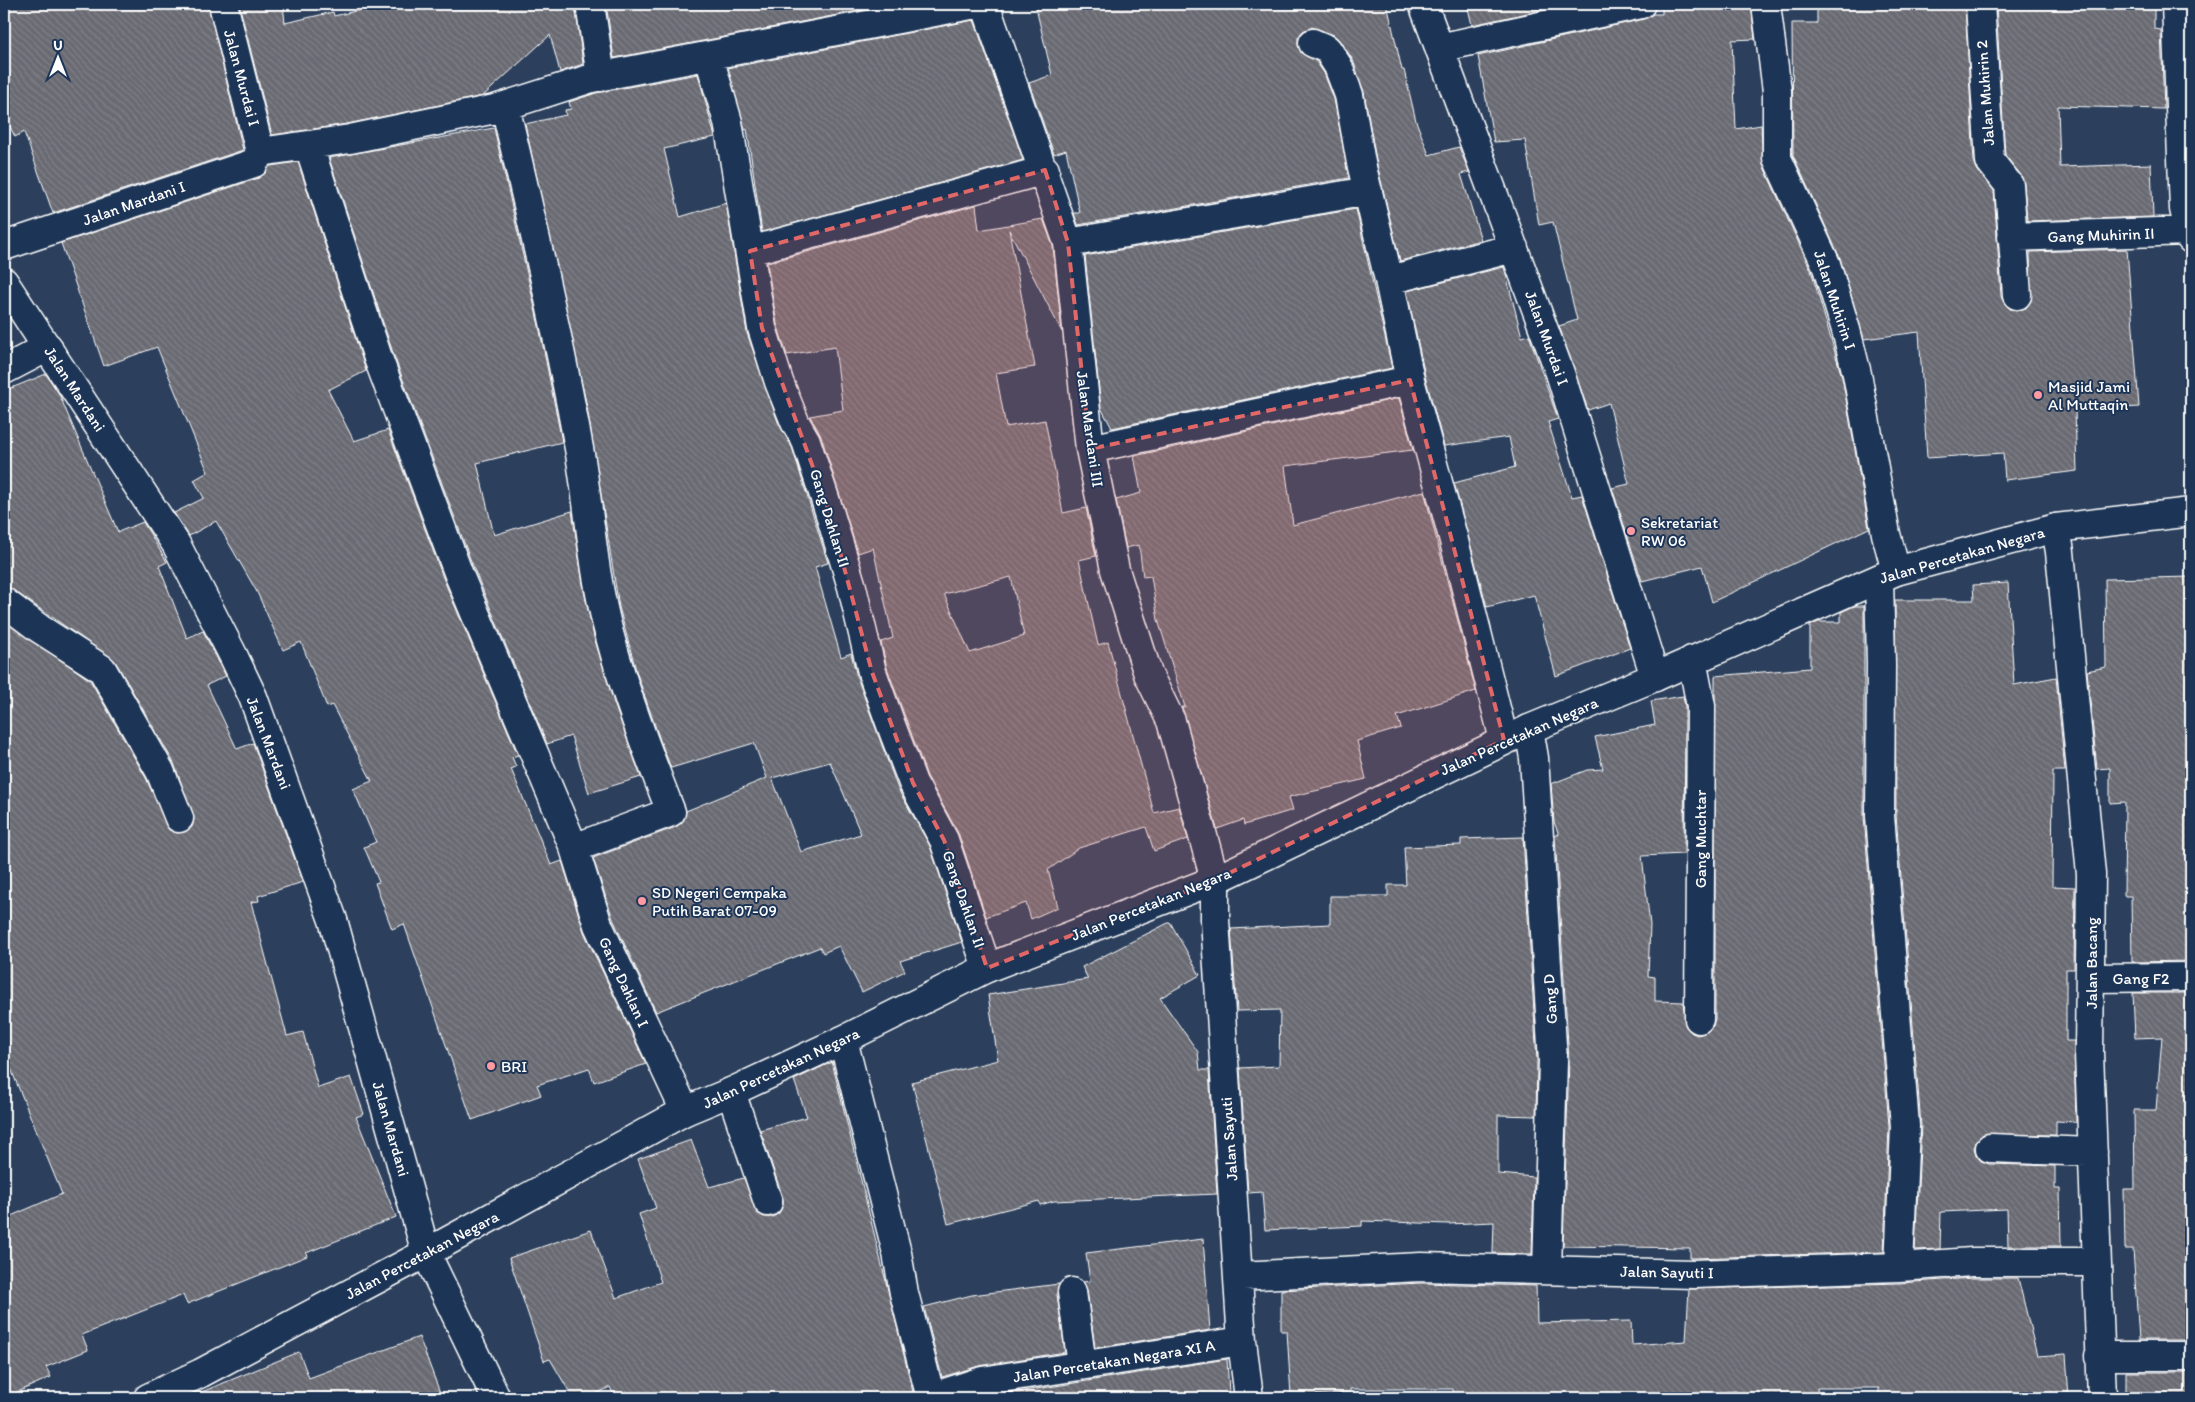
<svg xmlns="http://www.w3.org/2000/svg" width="2195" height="1402" font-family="Itim,sans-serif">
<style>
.building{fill:url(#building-back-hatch);stroke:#fff;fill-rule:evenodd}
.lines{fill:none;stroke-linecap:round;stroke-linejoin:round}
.minor-casing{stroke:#fff;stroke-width:31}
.tertiary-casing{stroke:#fff;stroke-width:31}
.secondary-casing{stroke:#fff;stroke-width:31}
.minor{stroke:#1d3557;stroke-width:28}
.tertiary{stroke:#1d3557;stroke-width:28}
.secondary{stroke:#1d3557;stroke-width:28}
.marked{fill:#e26868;fill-opacity:0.2;stroke:#e26868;stroke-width:4;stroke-dasharray:10 6;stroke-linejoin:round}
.poi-dot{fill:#ff9aa2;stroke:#1d3557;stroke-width:2}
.labels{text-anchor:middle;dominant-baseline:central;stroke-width:4;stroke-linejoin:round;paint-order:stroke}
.street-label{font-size:16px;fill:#fff;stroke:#1d3557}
.poi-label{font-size:16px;fill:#fff;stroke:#1d3557;text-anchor:start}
</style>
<defs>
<pattern id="building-back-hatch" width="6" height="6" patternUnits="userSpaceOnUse" patternTransform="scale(1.25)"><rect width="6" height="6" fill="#6a6a73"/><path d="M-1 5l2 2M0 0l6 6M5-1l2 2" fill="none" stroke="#808088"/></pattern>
</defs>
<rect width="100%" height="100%" fill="#2c405d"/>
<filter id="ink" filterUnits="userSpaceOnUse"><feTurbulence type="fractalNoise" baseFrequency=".02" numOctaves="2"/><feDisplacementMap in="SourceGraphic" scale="10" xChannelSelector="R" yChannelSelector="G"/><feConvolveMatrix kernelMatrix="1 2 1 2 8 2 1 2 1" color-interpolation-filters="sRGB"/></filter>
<g filter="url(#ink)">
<path class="building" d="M4,4H208L243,150L53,213L24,132L15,137L4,114Z
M239,4H283L285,23L333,12L334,16L386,4H575L583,64L560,72L550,35L483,96L347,124L272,135Z
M606,4H895L614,58Z
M1035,4H1387L1402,70H1404L1416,121L1429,155L1459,147L1469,172L1461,174L1481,240L1400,261L1376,160L1364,92L1353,60L1340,41L1334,35L1312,27L1303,31L1298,37V45L1301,53L1316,61L1324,73L1334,99L1349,178L1078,225L1074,213H1080L1066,150L1054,154L1029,83L1052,75Z
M1467,4H1569L1472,25Z
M1717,4H1751L1755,39L1732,40L1736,129L1761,125L1763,165L1811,270L1842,377L1869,528L1712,602L1702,566L1642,581L1612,488L1629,484L1609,403L1588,410L1559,326L1577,320L1553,222L1539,225L1525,140L1494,142L1478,56L1644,19L1653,14H1662V6Z
M1817,4H1965L1974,162L1978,171L1994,191L2001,296L2004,303L2010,309L2019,310L2026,308L2031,301L2030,252L2127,249L2139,407L2075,411L2077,471L2005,480L2003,453L1927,458L1919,332L1864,339L1840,258L1793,155L1792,23H1817Z
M1996,4H2154V29L2161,30L2164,109L2058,106L2060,167L2151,164L2153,217L2027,221L2024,183L2021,175L2005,155Z
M974,20L1023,160L762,232L747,129L745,130L728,68Z
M698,74L715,137L664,149L680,217L726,203L747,333L778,422L792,447L828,563L815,567L841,657L851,653L857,677L898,789L930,846L962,942L900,961L905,971L862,992L839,946L823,953L820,947L656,1012L613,919L593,858L676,827L683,821L686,811L767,778L754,743L671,768L660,740L637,674L619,607L587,407L525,124L566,115L565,110L571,109L569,102L596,93ZM830,762L861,834L801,852L772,778Z
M494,128L539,326L562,442L477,463L494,535L572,511L584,591L594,637L615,706L641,777L589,793L571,736L547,744L474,569L393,353L329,158Z
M298,162L366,371L328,390L354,441L388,430L444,580L518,755L512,757L516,767L511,769L551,865L562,861L584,932L646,1064L594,1082L589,1068L537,1085L541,1095L472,1120L404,924L392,929L375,883L379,882L364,847L376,842L353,789L372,781L332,705L327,707L301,642L283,650L257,592L216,521L189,536L174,513L204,498L194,480L208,472L157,347L104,366L61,243L259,178L270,166Z
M976,205L979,230L1043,219L1053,246L1062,332L1009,230L1035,367L996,373L1006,427L1045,420L1063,513L1086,508L1096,556L1079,560L1098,645L1108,642L1154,813L1179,807L1188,839L1154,851L1146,827L1079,848L1048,870L1058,907L1031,919L1026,903L986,917L959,835L927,776L887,668L881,642L893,638L873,548L858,553L821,436L810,416L843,410L835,347L787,355L777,324L767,263ZM1011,577L1024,636L970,653L944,594Z
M1356,209L1392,368L1112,428L1101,408L1085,256Z
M1504,267L1522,337L1529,335L1558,419L1548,422L1572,497L1582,495L1630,648L1556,676L1534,595L1487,607L1454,483L1515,467L1509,437L1444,446L1425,376L1407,291Z
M46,374L59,394L118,532L143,522L167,562L159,566L187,638L203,631L226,676L207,685L237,749L253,743L303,882L258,896L259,901L251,902L287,1036L303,1032L318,1088L351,1077L364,1114L356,1117L396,1217L306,1253L307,1256L187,1304L183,1295L82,1335L88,1350L46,1367L51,1377L4,1398V1219L62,1194L4,1052V621L90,680L146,778L169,830L177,833L185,832L192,827L194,820L174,763L115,661L13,590L4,587V391Z
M1399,398L1413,450L1285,466L1293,525L1424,491L1476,691L1397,716L1401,728L1357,741L1366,779L1289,797L1293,810L1244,825L1243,820L1217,829L1182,707H1185L1158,620L1151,576L1143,577L1139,545L1126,548L1116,500L1141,493L1134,456Z
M2191,577V961L2132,962L2131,896H2124L2125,802L2110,803V768L2097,769L2087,671L2106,667L2105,579Z
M2008,583L2014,685L2056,677L2065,771H2053L2052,886L2075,887L2074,969H2066V1041H2074L2076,1122L2056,1121V1135L1983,1134L1977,1140L1974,1148L1976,1155L1981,1161L1989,1164L2055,1166V1189H2060L2061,1246H2008L2007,1209L1941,1212L1940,1249L1915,1250L1921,1125L1896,815L1895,600H1974L1973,585Z
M1854,606H1864V817L1889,1126L1884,1252L1694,1258H1690V1248L1563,1246L1569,1060L1555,835H1559L1554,822L1551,784L1587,770L1603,769L1595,737L1655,725L1651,701L1683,696L1685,707L1684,854L1642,856L1650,925L1648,976L1655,977V1001L1683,1002L1686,1027L1692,1033L1698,1035L1707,1032L1713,1026L1715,1019V676L1810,668V626L1818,622H1841V612Z
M1523,837L1537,1061L1536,1116L1498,1115V1174L1534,1177L1532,1254L1493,1253L1494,1222L1448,1224L1362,1221V1226L1265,1230L1262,1192L1248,1193L1240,1068L1279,1066L1280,1010L1237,1011L1231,929L1330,924V896H1388V885H1406L1404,847L1461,845V839Z
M1170,922L1200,975L1160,998L1198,1052L1200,1070H1209L1217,1194L1054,1201L1040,1205L1039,1201L948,1224L912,1082L998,1060L988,995L1088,979L1082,967Z
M2133,993H2191V1340H2139L2133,1249H2125L2124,1189H2135L2134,1110H2156L2162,1037L2135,1038Z
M832,1062L913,1392L893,1398H615L610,1387L588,1398H573L550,1359L544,1361L509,1258L591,1230L616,1298L661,1282L639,1214L656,1208L638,1159L691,1140L709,1187L744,1178L757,1213L764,1217H773L779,1213L783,1206V1198L760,1130L807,1117L794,1080Z
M1203,1239L1210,1330L1095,1348L1087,1290L1083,1282L1090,1281L1086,1253Z
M1973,1278H2018L2037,1356L2066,1354L2069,1398H1879V1388H1817L1818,1398H1737L1736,1391L1659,1398H1454L1453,1389H1350V1393L1291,1396L1287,1331H1281V1290L1421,1283L1536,1286L1537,1323L1631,1321L1632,1345L1686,1341L1689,1289L1900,1283Z
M1059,1284L1057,1294L1065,1352L979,1366L942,1377L924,1307L972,1295Z
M419,1337L442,1398H187L299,1352L309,1378Z
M1227,1359L1229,1393L1176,1398H979Z
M2126,1372H2191V1398H2126Z"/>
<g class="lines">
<g class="minor-casing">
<path id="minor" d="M223,4L260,152
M590,4L601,77
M985,4L1068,243L1090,449L1115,570L1148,674L1171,721L1187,778L1215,880V920L1242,1341L1249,1398
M1423,4L1560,373L1655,677
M1766,4L1777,91V158L1826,264L1846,330L1857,374L1886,534L1896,571
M1980,4L1990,161L2009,185L2017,295
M2176,4L2184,209L2191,239
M1313,43L1327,49L1338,66L1349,95L1361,163L1389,280
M1439,48L1641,4
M709,57L728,122L762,328L779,382L795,422L806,441L829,511L852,587L872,672L891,725L913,783L944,840L987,968
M309,146L378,358L459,575L574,848L671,812C648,753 625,694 609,633C593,574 590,513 580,454C559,337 532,221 505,106
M260,152L350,139L495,109L592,78L976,4
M2012,237L2189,231
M1068,243L1368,191
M4,246L254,163L260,152
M750,251L1045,170
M4,370L48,347
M1410,380L1453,537L1504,740
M1090,449L1410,380L1389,280L1514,248
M2056,528L2060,552L2091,874L2089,1053L2102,1398
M1879,579L1881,664L1880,816L1905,1126L1899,1267
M4,602L40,629L102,669L160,771L179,818
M1692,660L1701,706L1699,1019
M1529,729L1534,758L1553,1061L1547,1270
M574,848L598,925L685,1111
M2091,978L2191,977
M843,1040L897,1253L904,1293L931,1398
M731,1092L768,1202
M1990,1148L2093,1152
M426,1253L496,1398
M1238,1276L1421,1267L1694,1274L1899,1267L1972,1262H2096
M1072,1292L1082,1365
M2099,1356H2191
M929,1398L982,1381L1242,1341"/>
</g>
<g class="tertiary-casing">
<path id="tertiary" d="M4,282L176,544L233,655L253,697L333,920L426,1253"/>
</g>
<g class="secondary-casing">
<path id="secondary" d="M148,1398L201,1373L426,1253L685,1111L731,1092L843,1040L987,968L1215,880L1529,729L1655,677L1896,571L2056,528L2191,512"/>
</g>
<use href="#minor" class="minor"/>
<use href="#tertiary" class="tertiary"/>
<use href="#secondary" class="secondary"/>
</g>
</g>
<path class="marked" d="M1045,170L1068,243L1090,449L1410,380L1504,740L1215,880L987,968L944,840L913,783L872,672L829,511L762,328L750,251Z"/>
<g class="poi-dot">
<circle cx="2038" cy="395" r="5"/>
<circle cx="1631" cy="531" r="5"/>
<circle cx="642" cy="901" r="5"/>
<circle cx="491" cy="1066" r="5"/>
</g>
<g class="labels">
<g class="street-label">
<text transform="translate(242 78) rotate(75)">Jalan Murdai I</text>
<text transform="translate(1985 93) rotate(-94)">Jalan Muhirin 2</text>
<text transform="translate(134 203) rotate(-19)">Jalan Mardani I</text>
<text transform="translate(2101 235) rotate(-2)">Gang Muhirin II</text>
<text transform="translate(1835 300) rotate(72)">Jalan Muhirin I</text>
<text transform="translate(1547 338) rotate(70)">Jalan Murdai I</text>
<text transform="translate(75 389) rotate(57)">Jalan Mardani</text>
<text transform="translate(1090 429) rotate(82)">Jalan Mardani III</text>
<text transform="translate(830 518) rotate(73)">Gang Dahlan II</text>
<text transform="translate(1962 555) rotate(-16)">Jalan Percetakan Negara</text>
<text transform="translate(1519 736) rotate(-24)">Jalan Percetakan Negara</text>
<text transform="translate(269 743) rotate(69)">Jalan Mardani</text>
<text transform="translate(1700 839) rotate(-90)">Gang Muchtar</text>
<text transform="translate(964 899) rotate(71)">Gang Dahlan II</text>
<text transform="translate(1151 904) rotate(-22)">Jalan Percetakan Negara</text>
<text transform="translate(2091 963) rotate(-90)">Jalan Bacang</text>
<text x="2141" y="978">Gang F2</text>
<text transform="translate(624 982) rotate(65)">Gang Dahlan I</text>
<text transform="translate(1550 999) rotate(-94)">Gang D</text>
<text transform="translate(781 1068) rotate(-25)">Jalan Percetakan Negara</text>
<text transform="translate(391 1129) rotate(74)">Jalan Mardani</text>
<text transform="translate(1229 1139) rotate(-94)">Jalan Sayuti</text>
<text transform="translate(422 1255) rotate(-28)">Jalan Percetakan Negara</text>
<text transform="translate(1667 1272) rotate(1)">Jalan Sayuti I</text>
<text transform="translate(1114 1361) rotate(-9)">Jalan Percetakan Negara XI A</text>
</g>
<g class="poi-label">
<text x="2048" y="386">Masjid Jami<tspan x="2048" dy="18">Al Muttaqin</tspan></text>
<text x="1641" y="522">Sekretariat<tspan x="1641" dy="18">RW 06</tspan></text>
<text x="652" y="892">SD Negeri Cempaka<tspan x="652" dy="18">Putih Barat 07-09</tspan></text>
<text x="501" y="1066">BRI</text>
</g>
</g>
<rect width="2195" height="1402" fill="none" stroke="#1d3557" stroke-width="20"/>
<rect x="10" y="10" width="2175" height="1382" fill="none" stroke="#fff" stroke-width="2" filter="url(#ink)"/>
<g transform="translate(58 58)" stroke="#1d3557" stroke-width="4" paint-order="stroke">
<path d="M0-4L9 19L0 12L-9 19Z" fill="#ffffff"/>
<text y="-8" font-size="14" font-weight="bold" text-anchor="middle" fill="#ffffff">U</text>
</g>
</svg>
